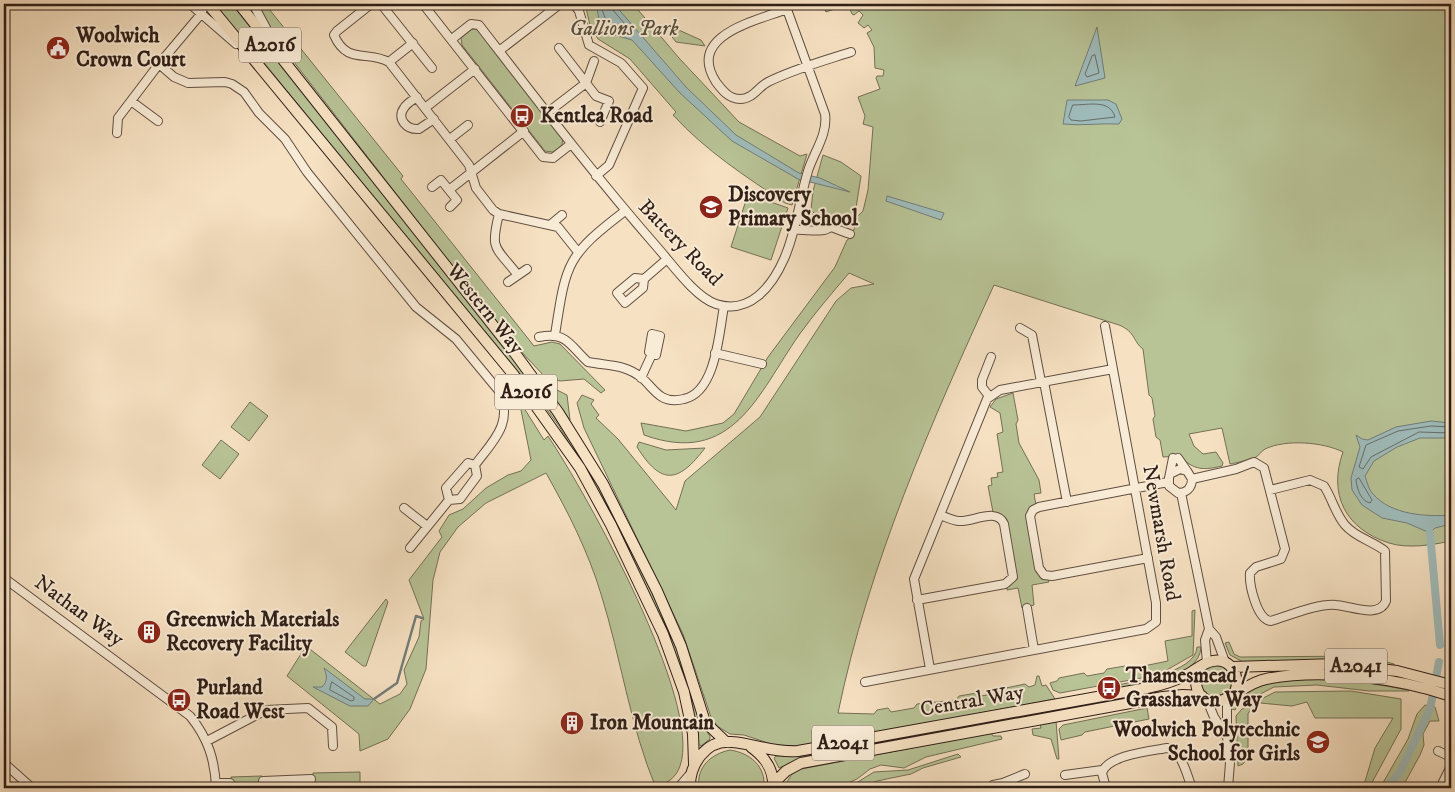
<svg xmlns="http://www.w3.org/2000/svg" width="1455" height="792" font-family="'IM FELL DW Pica',serif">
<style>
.green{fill:#b8c396;stroke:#747056}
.water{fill:#9fbcbb;stroke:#727d79}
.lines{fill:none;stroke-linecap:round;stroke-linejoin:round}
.shore{stroke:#676d69;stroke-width:1}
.stream{stroke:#727d79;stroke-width:2.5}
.canal{stroke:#9fbcbb;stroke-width:8}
.minor-casing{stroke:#614f42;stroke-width:10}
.major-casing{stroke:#2f1e17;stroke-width:12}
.minor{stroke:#f9ecd7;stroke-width:8}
.major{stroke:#f6e1c2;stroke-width:10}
.labels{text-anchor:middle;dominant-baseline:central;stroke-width:4;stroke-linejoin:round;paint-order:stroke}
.shield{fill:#f9ecd7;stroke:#6c5c51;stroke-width:1}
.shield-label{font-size:20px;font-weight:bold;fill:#2f1e17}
.park-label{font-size:21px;font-style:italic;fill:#58503d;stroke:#f9ecd7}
.poi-label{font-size:21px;font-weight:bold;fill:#2f1e17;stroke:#f9ecd7;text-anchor:start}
.street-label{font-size:21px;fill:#2f1e17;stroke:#f9ecd7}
</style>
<rect width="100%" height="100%" fill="#f6e1c2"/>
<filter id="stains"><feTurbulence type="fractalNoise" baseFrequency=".004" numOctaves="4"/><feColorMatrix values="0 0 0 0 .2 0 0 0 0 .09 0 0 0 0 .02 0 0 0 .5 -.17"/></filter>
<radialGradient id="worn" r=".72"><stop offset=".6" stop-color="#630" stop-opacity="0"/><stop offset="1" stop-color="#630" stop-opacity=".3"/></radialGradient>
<path class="green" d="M229,4H233L524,373L580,453L612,510L668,624L680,657L699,720L710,736V739L701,746L698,744L687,691L665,626L609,512L559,426L521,375L220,11Z
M256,4H265L403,176L401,179L534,346L552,342L560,344L605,390L601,393L584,379L560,381L544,376L505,334L287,53Z
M585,4H633L679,58L739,122L800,156L807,154L792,205L785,203C745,176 706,151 673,115L676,112L630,59L598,39L590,25Z
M823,4H1451V541C1432,545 1408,549 1389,543C1345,529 1328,494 1343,452C1323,442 1286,439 1265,449C1262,451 1259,455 1256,457C1252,459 1236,463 1230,464L1222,428L1189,434L1194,446L1203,454L1216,452L1223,463L1222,466C1205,470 1193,471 1181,456L1163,457L1160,440L1156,437L1153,419L1155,416L1152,398L1149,395L1143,349C1133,342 1136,332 1119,325L994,285C931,423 869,563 838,713L874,714L877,710L888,708L891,712L914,708L917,704L956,700L959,696L977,693L981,696L998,693L1001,689L1025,684L1029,687L1035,685L1037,676H1039L1042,686L1046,685L1055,699L804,746L774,745L744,735L730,734L717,726L711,717L683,634L584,428L577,403L582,395L594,400L591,404L599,415L596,418L618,439L676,510L685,481L760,417L836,301L851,288L874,284L849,273C832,293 814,314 799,335C758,394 733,467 644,435L641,423L686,431L723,423L734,414L768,357L835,267L847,240L852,237L857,217L863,211L868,190L873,127L863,124L865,116L858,97L880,89L876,78L877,76H883L884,70L875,68L874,47L867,33L872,30L868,25L864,28L858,23L863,15L859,11L854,15L852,14L848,4L826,12Z
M672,27L701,40L705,46L676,42L669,33Z
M472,29H479L563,138L562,145L553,152L545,151L462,45L461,38Z
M823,155L841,162L861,176L853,227L814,213L811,210L813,191Z
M748,194L788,208L771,260L731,247Z
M549,386L567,395L570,420L548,390Z
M1013,393L1018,420L1016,424L1019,443L1039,480L1041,493L1034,494L1036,505L1030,508L1027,518L1036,570L1039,575L1048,579L1049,582L1032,585L1034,605L1022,608L1018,588L1007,590V587L1016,578L1007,522L1003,516L993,512L988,486L992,485L991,478L998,477L997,473L1003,472L997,434L1003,432L1000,413L990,407L996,399Z
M519,400L544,440L548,436C586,493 703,702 680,766C676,778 667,783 656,788C630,726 621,658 601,594C588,551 568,512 546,473L486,503L458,527L440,552L433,580L426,669L410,709L388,739L360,751L359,734L287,676L306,646L380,704L400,694L407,684L404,670L419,637L421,621L424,619L409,580L442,537L439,531L449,515L463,509L486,488L508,475L521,471L531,460Z
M250,402L268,416L249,441L231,427Z
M221,440L239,454L220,479L202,465Z
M639,442L666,450L705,448C679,482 662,487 637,447Z
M386,599L388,602L366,666H363L345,652Z
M1195,610L1193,655L1158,675L1060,693L1053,690L1050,683L1057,681L1059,678L1084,673L1087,676L1104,673L1107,669L1125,666L1129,669L1168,661L1165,641L1192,636V611Z
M1229,642L1234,654L1240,657L1365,656L1394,664V667L1338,660L1243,662L1230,655L1225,643Z
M1197,647H1201C1200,679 1137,685 1113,690L1112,686C1132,682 1196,673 1197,647Z
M1200 681a16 16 0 1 1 32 0a16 16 0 1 1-32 0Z
M1332,679L1362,682L1409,690V691H1369L1317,685L1274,687L1237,706L1235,710L1232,709C1242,675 1304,679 1332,679Z
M1351,691L1401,699V729L1369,788H1363L1375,748L1393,718H1315L1307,702L1292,706L1260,703L1248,713V757L1243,764L1238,766L1236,716L1242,709L1275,692Z
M1425,705L1435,707L1439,721H1430L1423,734L1424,745L1420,755L1402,788H1380L1408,739L1417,714Z
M1147,708L1149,719L1085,732L1082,735L1061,740L1059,729L1063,725Z
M1031,713L1032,716L797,760L779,768L774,758L776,756L802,755Z
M1056,721L1059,759H1057L1051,739L1033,735L1032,729L1041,728L1040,724Z
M991,733L993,736H1001L1002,739L926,757L904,768L881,765L870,769L857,779L837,788H783L792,774L801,769Z
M730,750C750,753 766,766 764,788H699C696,767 711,754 730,750Z
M958,754L961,757L923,768L911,774L877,781L863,788H848L874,772L908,770Z
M360,772V785L313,786V773Z
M262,776L263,788H232L231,777Z"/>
<path class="water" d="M596,4H614L686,87L736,135L799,173L820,178L850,192L798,179L732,141L680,93L632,40L608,33L600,24Z
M1097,27L1105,78L1075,86Z
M1067,100H1108L1116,104L1122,119L1119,124C1100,123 1082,126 1063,124Z
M887,196L944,213L941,220L886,201Z
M1431,421L1451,423V438H1420L1397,447L1374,461L1365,476C1367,482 1369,490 1373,494C1391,515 1427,517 1451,515V524L1435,528L1430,533L1407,523L1382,518L1362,505L1352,490L1351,478L1360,447L1356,435L1362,439L1368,440L1396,427Z
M324,668L365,699H374L368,706H350L313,687H322C328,681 327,676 324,668Z"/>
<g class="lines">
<path class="shore" d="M601,4C605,22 609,31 629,33L630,30L612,9L611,4
M1095,55L1099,73L1087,77L1085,74L1092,56Z
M1073,105C1089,105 1110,99 1115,117L1081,121L1071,120L1069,117Z
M1451,427L1431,426L1398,431L1366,445L1359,467L1363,469L1371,457L1419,432L1451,433
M1359,478L1372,500L1370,503C1361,501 1357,489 1356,480Z
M332,682L354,697V700L351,701L330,690Z"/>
<path class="stream" d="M374,699L397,683L416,616L422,618"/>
<path class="canal" d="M1430,533L1440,645
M1387,788L1400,772L1430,709L1439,662"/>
<g class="minor-casing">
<path id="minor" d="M190,4L236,44
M253,4L272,39
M371,4L337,31L334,35C347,65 367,50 389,62L469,165L476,188L493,210L499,214C490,250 495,246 517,274
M381,4L432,68
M423,4L543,157L553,158L571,144
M574,4L579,11L589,45L621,63L643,88L609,165L596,176
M787,9C756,21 686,35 716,82C722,90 729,99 740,99C753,99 758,87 768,82C794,69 823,61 851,52
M452,39L471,24L479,25C537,100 594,175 657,247C672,264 695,297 716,304C750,315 772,286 784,259C797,230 799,200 808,171C814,152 828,134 825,114L785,4
M499,51L560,4
M594,61L586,83L596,96L609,101L600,122
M389,62L413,43
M159,64L174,77L188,83L225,82L232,84L244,92L259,113L285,139L307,172L416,307L456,339L499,391C514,423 493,441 475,465
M417,97C413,100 407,103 404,108C396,119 407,130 419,129L434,119
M131,101L158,121
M425,108L475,69
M547,113L586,83L559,48
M117,133L118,118L159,64L201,14L205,4
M450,139L468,125
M432,187L441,180L457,200L450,207
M449,190L524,131
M499,214L558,227L578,252
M799,214C817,220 831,228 850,234
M550,225L562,215
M795,230C805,229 821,233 829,228
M635,278L644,279L643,288L625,303L617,293Z
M644,279L667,259
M508,282L527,269
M1020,328L1032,335L1041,382
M555,335C566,263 566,256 625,211
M539,337C567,331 570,346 588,362C609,366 625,364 642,378C649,384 654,392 662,397C669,401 676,401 684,399C716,392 719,333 724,306
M715,353L762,364
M641,378L652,354L649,352L652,334L660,336L656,355L652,354
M1044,382L1067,502
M989,396L982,387V380L991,357
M1178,458L1187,471
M468,463L475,465L477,476L460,499L449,500L446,488Z
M1170,474L1180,469L1187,471L1192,479C1192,488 1186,493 1178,493L1169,486V478L1173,458
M1192,479L1236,469L1254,462L1264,468L1285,549L1281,559L1256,567L1250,573C1249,585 1257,620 1271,621C1288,616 1319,603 1336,605C1351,606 1379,619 1386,601L1385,551C1373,541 1356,538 1345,525C1335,513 1332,498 1324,486L1310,480L1270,490
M1181,493L1209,629L1216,637L1225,662
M404,508L427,526
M410,548L449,500
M1148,558L1052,576L1044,575L1039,568L1030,516L1033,510L1039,507L1168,482
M4,578L190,716C208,738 215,760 216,788
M917,600L1005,584L1013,577L1004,524C997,507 973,522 959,521C953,521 946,517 940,515
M1027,608L1034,650
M1207,663L1205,640L1209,629
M930,669L914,579L987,399L1000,390L1113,369
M865,682L1146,629L1156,622V603L1105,326
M1207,700L1214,717L1227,737
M1227,700V737L1230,763L1228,788
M207,741L266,710L308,708L332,727L333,746
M1438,751L1451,757
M4,763L32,788
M1065,775L1102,770
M263,781L311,779
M216,783H230
M1003,783L1025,774
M993,785L1003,783L1005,788
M678,788L691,773
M1106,788L1102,773C1107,755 1151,751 1167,748C1182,750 1187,776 1192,788
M1440,788L1451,766"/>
</g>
<g class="major-casing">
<path id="major" d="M208,4L513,374L580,468L611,525L663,634L684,692L693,734L694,764
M239,4L514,352L558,412L603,484L657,591L681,646L705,722L726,742
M1232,667L1337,664L1397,671L1451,685
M1200,668C1193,681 1195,698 1212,702C1225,705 1247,682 1266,679C1323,668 1397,678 1451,696
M751,747C765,757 774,769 773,787
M773,784L786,771L801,763L1163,697L1183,695L1202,696
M690,788C689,765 706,739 732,742C755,744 775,753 798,751L1147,688C1162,685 1175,681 1188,674C1196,670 1204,662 1213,661C1231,657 1241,677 1235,692"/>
</g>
<use href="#minor" class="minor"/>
<use href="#major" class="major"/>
</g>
<defs>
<g id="civic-disc" transform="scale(1.25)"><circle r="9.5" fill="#8f2418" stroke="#f9ecd7"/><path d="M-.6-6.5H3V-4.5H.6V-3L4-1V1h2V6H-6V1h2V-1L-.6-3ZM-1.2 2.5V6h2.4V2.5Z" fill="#fff"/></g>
<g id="bus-disc" transform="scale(1.25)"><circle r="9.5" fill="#8f2418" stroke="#f9ecd7"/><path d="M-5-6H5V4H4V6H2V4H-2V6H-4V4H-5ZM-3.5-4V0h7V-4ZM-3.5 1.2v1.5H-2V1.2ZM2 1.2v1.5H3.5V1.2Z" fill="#fff"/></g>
<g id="school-disc" transform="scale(1.25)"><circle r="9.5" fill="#8f2418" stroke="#f9ecd7"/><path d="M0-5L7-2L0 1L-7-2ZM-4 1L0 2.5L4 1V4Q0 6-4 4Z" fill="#fff"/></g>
<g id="building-disc" transform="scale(1.25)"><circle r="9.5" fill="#8f2418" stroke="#f9ecd7"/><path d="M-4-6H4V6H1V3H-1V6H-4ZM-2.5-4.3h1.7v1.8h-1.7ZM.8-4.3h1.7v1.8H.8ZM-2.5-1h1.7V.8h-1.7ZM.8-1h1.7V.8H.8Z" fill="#fff"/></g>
</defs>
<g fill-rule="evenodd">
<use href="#civic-disc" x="58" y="48"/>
<use href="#bus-disc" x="522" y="116"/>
<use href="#school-disc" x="711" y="207"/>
<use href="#building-disc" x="149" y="632"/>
<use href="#bus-disc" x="1109" y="688"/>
<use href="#bus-disc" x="179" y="700"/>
<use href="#building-disc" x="572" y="723"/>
<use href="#school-disc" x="1318" y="742"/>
</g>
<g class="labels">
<g class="shield">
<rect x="239" y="27.5" width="62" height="35" rx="4"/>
<rect x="495" y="374.5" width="62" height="35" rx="4"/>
<rect x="1325" y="648.5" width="62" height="35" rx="4"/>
<rect x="812" y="725.5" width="62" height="35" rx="4"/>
</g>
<g class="shield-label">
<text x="270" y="45">A2016</text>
<text x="526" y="392">A2016</text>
<text x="1356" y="666">A2041</text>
<text x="843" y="743">A2041</text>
</g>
<g class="park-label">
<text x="624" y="29">Gallions Park</text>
</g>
<g class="poi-label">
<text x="76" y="36">Woolwich<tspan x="76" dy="24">Crown Court</tspan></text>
<text x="540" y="116">Kentlea Road</text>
<text x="728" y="195">Discovery<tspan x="728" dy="24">Primary School</tspan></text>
<text x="166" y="620">Greenwich Materials<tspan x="166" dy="24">Recovery Facility</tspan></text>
<text x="1126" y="676">Thamesmead /<tspan x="1126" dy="24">Grasshaven Way</tspan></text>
<text x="196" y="688">Purland<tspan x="196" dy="24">Road West</tspan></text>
<text x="590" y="723">Iron Mountain</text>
<text x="1300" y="730" text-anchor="end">Woolwich Polytechnic<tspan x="1300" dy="24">School for Girls</tspan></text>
</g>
<g class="street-label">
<text transform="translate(680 243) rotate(46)">Battery Road</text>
<text transform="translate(485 309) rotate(51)">Western Way</text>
<text transform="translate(1161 533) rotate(80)">Newmarsh Road</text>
<text transform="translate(79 611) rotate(36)">Nathan Way</text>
<text transform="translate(972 701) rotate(-10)">Central Way</text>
</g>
</g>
<rect width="1455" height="792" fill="none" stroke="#f6e1c2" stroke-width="20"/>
<rect x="5" y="5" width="1445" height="782" fill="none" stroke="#2f1e17" stroke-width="2.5"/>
<rect x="10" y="10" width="1435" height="772" fill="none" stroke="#2f1e17"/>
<rect width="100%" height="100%" filter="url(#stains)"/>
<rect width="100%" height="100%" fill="url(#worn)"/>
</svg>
